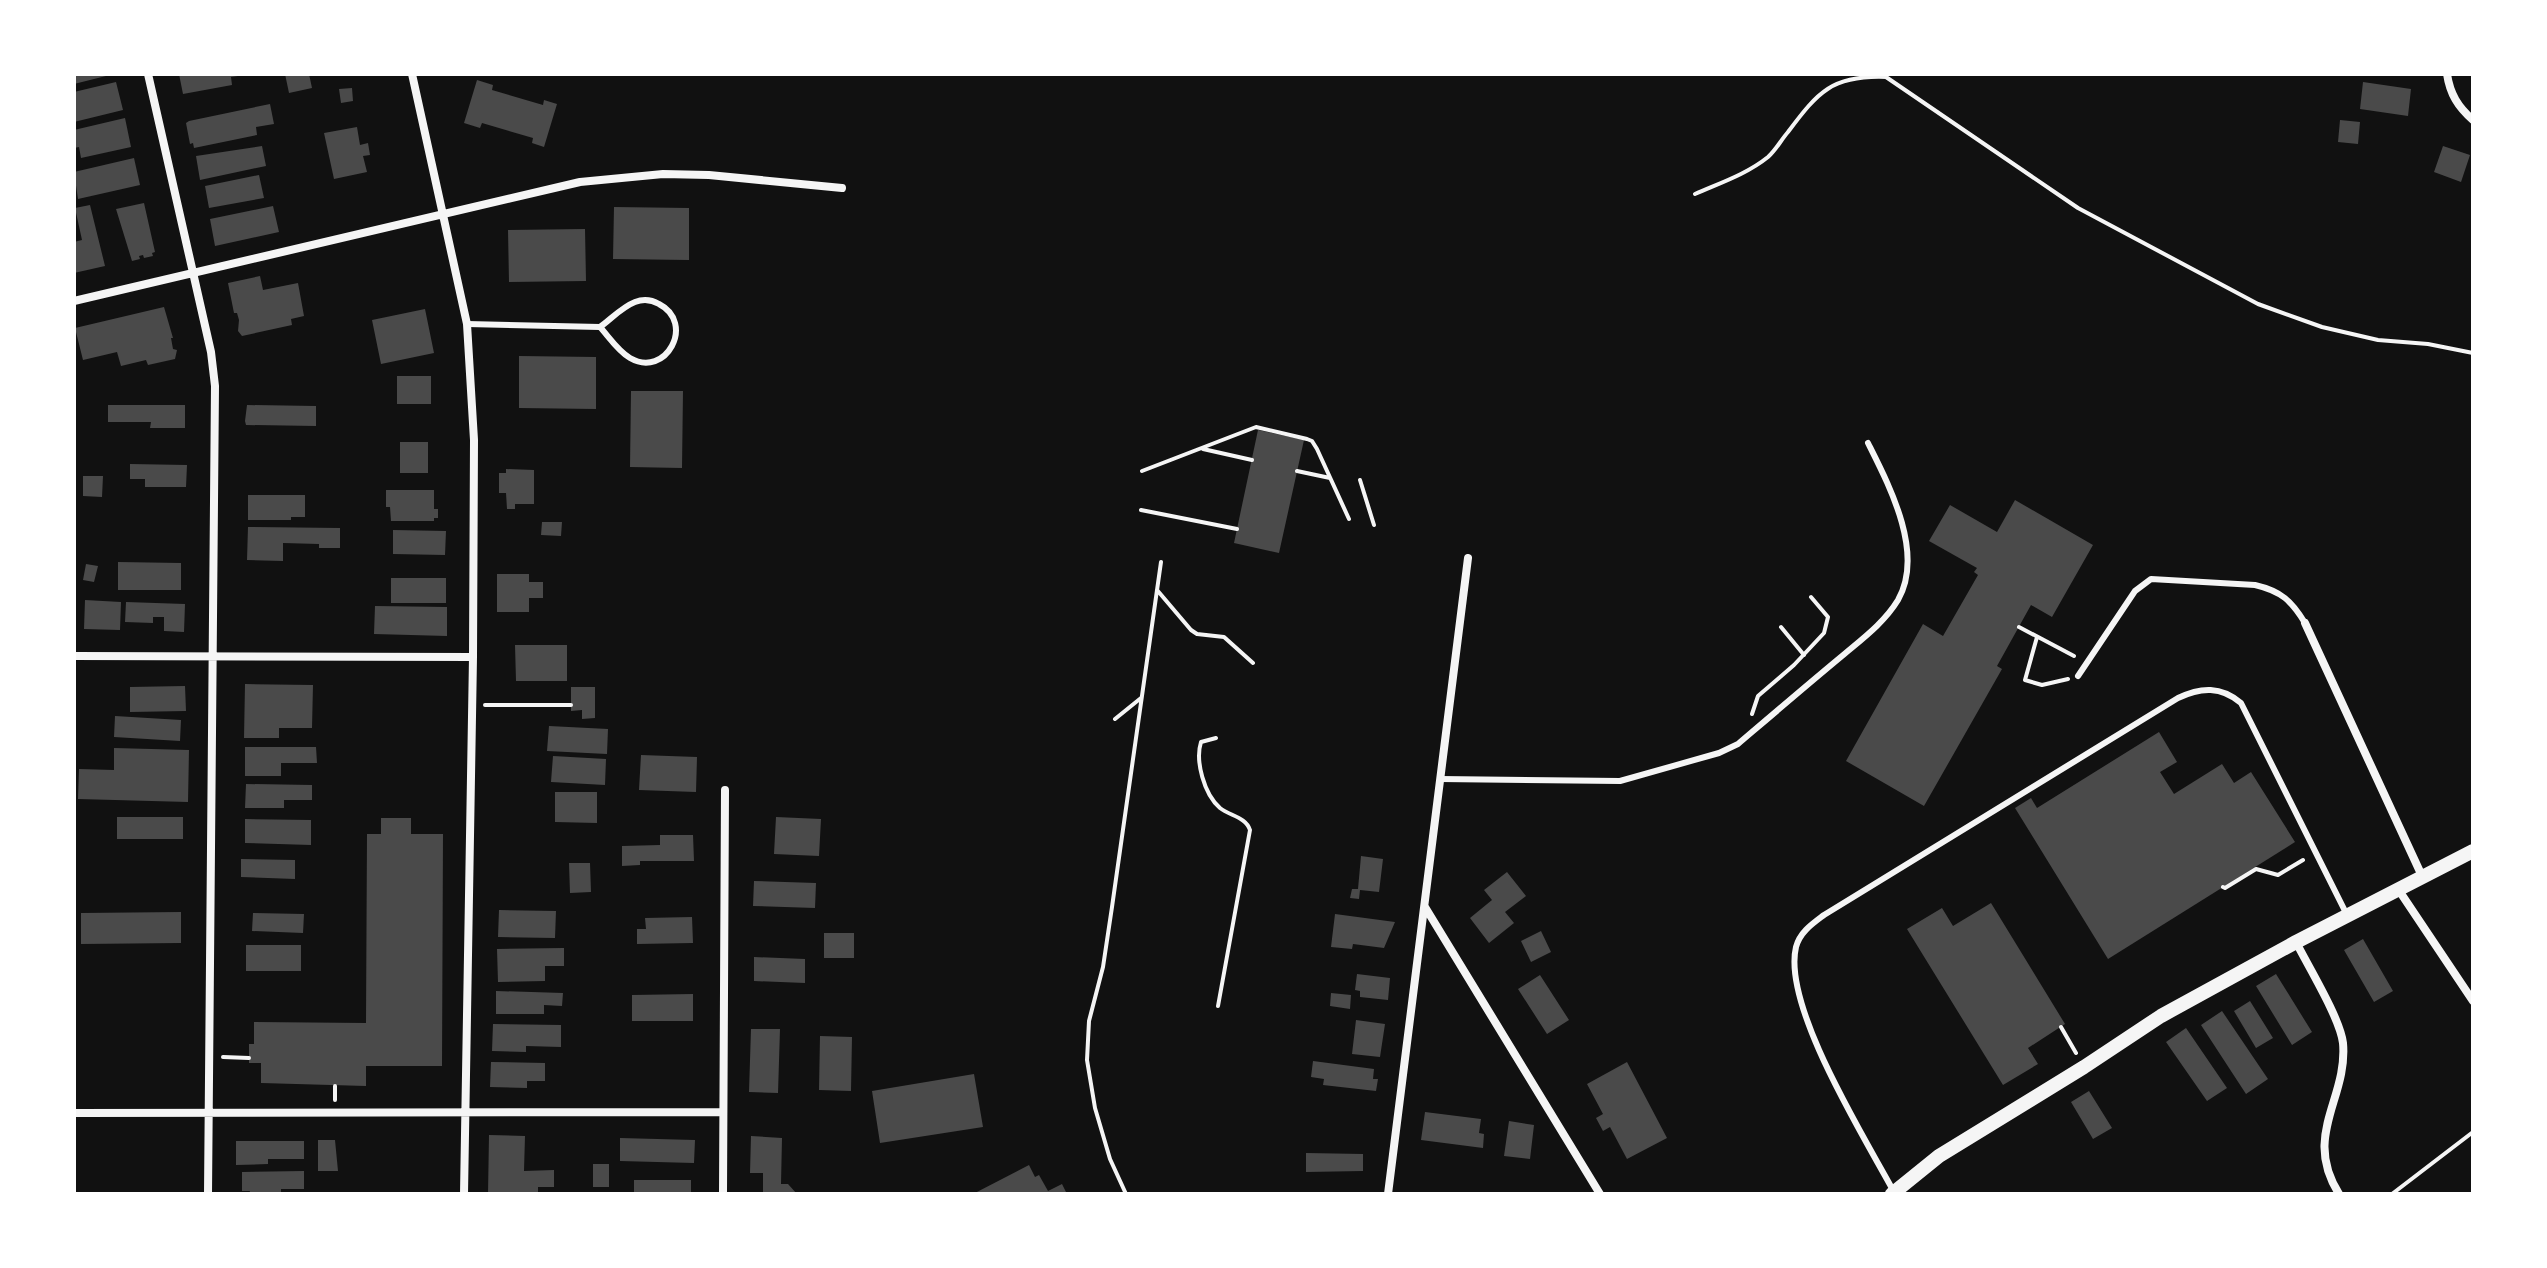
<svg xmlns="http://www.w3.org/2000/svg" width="2547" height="1268" font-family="'Libre Baskerville',serif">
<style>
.building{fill:#4a4a4a}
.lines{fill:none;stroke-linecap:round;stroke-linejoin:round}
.path{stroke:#f5f5f5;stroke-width:4}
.service{stroke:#f5f5f5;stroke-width:6}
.minor{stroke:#f5f5f5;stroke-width:8}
.tertiary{stroke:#f5f5f5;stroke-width:14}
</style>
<rect width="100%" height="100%" fill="#111"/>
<path class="building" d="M74,74H110V75L74,84Z
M179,74H238V76L231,77L232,85L183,94Z
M285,74H309L312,88L289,93Z
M477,80L493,85L492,90L543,105L544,100L557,104L544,147L532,143L533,138L482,123L480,128L464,123Z
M116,82L123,110L74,122V92Z
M2363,82L2411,89L2408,116L2360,109Z
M352,88L353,101L341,103L339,89Z
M270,104L274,124L256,127L257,135L194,148L193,143L190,144L186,123L189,121Z
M125,118L131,147L81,158L79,147L74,148V130Z
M2340,120L2360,122L2358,144L2338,142Z
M357,127L360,145L368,143L370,155L363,156L367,172L334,179L324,133Z
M262,146L266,166L200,180L196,156Z
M2443,146L2470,155L2461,182L2434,172Z
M134,158L140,185L78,199L74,172Z
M259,175L264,198L209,208L205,186Z
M144,203L155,252L152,253L153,256L144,258L143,255L139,256L140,259L132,261L116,209Z
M90,205L105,266L74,273V242L82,240L75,208Z
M273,206L279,232L215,246L210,219Z
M614,207L689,208V260L613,259Z
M585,229L586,281L509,282L508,230Z
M260,276L263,290L298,283L304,316L291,319L292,325L242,336L238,331L239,320L237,313H234L228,283Z
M164,307L173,338H171L173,349L177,350L175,359L148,365L146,360L121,366L117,352L83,360L75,328Z
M425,309L434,353L381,364L372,320Z
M519,356L596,357V409L519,408Z
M397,376H431V404H397Z
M631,391H683L682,468L630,467Z
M108,405H185V428H150L151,422H108Z
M247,405L316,406V426L246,425L245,421Z
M1258,430L1304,440L1279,553L1234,543Z
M400,442H428V473H400Z
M130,464L187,465L186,487H145V479H130Z
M506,469L534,470V504H515V509H507L506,493H499V473H506Z
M83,476H103L102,497L83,496Z
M386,490H434V509H438V518H434V521H391L390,507H386Z
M248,495H305V517H291V520H248Z
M2015,500L2093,545L2052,617L2031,605L1997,666L2002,669L1924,806L1846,761L1923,624L1943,636L1978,575L1974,572L1977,568L1929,541L1950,505L1997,532Z
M542,522H562L561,536L541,535Z
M248,527L340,528V548H319V544L283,543V561L247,560Z
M393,530L446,531L445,555L393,554Z
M118,562L181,563V590H118Z
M86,564L98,566L94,582L83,580Z
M497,574H529V582H543V598H529V612H497Z
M391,578H446V603H391Z
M85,600L121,602L120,630L84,629Z
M126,602L185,604L184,632L164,631V617H153V623L125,622Z
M375,606L447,607V636L374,634Z
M515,645H567V681H516Z
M245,684L313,685L312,728H279V738H244Z
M185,686L186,711L130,712V687Z
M571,687H595V718L582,719V710L571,711Z
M115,716L181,720L180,741L114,737Z
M549,726L608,729L607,754L547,751Z
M2159,732L2177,762L2160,772L2174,794L2222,764L2234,783L2251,772L2295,842L2108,959L2015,808L2031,798L2037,808Z
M245,747H316L317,763H281V776H245Z
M114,748L189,750L188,802L78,799L79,769L114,770Z
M641,755L697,757L696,792L639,790Z
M553,756L606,759L605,785L551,782Z
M246,784L312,785V800H284V808H245Z
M555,792H597V823L555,822Z
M117,817H183V839H117Z
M776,817L821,819L819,856L774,854Z
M381,818H411V834H443L442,1066H366V1086L261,1083V1063H249V1044H254V1022L366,1023L367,834H381Z
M245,819L311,820V845L245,843Z
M660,835H693L694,861H640V865L622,866V846L660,845Z
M1361,856L1383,859L1379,892L1360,890L1359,899L1350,898L1352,889H1358Z
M241,859L295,860V879L241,877Z
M569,863H590L591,892L570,893Z
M1507,872L1526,896L1505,912L1514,923L1489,943L1470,918L1492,900L1484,890Z
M754,881L816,883L815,908L753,906Z
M1991,903L2065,1024L2028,1048L2038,1064L2003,1085L1907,929L1942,908L1953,926Z
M499,910L556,911L555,938L498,937Z
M181,912V943L81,944V913Z
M253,913L304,914L303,933L252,931Z
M1335,914L1395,922L1384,948L1353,944L1352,949L1331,947Z
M692,917L693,943L637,944V929H646L645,918Z
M1541,931L1551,952L1531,962L1521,941Z
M824,933H854V958H824Z
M2363,939L2393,991L2374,1002L2344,950Z
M246,945H301V971H246Z
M564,948V966H545V981L498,982L497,949Z
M754,957L805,959V983L754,981Z
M1357,974L1390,978L1388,1000L1360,997V991L1355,990Z
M2276,974L2312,1032L2292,1045L2256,986Z
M1540,975L1569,1020L1547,1034L1518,989Z
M496,991L563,993L562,1006L544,1005V1014H496Z
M1331,993L1351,995L1350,1009L1330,1006Z
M693,994V1021H632V995Z
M2250,1001L2273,1038L2256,1048L2234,1011Z
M2222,1011L2268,1079L2246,1094L2201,1025Z
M1356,1020L1385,1024L1380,1057L1352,1054Z
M493,1024L561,1025V1047L526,1046V1052L492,1051Z
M2186,1028L2227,1088L2207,1101L2166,1042Z
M751,1029H780L778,1093L749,1092Z
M820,1036L852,1037L851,1091L819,1090Z
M1313,1061L1374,1069L1373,1079H1378L1376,1091L1323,1085L1324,1079L1311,1077Z
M491,1062L545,1063V1081H527V1088L490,1087Z
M1627,1062L1667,1138L1627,1159L1610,1127L1603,1131L1596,1118L1603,1114L1587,1084Z
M974,1074L983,1127L880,1143L872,1091Z
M2089,1091L2112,1128L2093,1139L2071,1102Z
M1425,1112L1481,1119L1479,1133L1484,1134L1483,1148L1421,1140Z
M1509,1121L1534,1125L1530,1159L1504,1156Z
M489,1135L525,1136L524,1171L554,1170V1187H538V1194H488Z
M751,1136L782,1138L781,1184H788L797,1194H763V1173H750Z
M620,1138L695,1140L694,1163L620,1161Z
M318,1140H335L338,1171H318Z
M236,1141H304V1159H268V1164L236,1165Z
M1306,1153L1363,1154V1171L1306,1172Z
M593,1164H609V1187H593Z
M1029,1165L1035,1177L1039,1175L1048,1191L1062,1184L1067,1194H973Z
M304,1171V1189H281V1194H249L250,1191H242V1172Z
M634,1180H691V1194H634Z"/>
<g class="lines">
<path class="path" d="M1695,194C1720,183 1747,174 1768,157C1776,150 1781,140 1788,132C1818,92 1832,75 1886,77L2078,208L2258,304L2322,327L2378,340L2428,344L2473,353
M1203,449L1252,460
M1142,471L1256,427L1307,439L1312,441L1317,449L1349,519
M1297,471L1330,478
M1360,480L1374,525
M1141,510L1237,529
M1157,590L1191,630L1197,634L1224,637L1253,663
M1781,627L1804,655
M2019,627L2074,656
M2037,637L2025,680L2042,685L2068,679
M485,705H571
M1752,714L1758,696L1794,665L1824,633L1828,617L1811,597
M1115,719L1141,698
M1216,738L1201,742C1195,761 1204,794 1220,808C1230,816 1246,817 1250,830L1218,1006
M2223,887L2225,888L2256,869L2278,875L2303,860
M2061,1027L2076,1053
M223,1057L249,1058
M335,1086V1100
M1126,1194L1110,1159L1095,1108L1087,1060L1089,1021L1103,967L1112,907L1161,562
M2392,1194L2473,1132"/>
<path class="service" d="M467,324L600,327C609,337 618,351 630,358C666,379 696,323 659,304C652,300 643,299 635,302C622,307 611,319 600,327
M2078,676L2135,591L2151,579L2255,585C2281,591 2292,601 2305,623
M1440,779L1620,781L1719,753L1738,744C1772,715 1807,685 1842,656C1862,639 1884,623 1898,600C1925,553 1889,485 1868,443
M1894,1192C1865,1138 1782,1006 1796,947C1800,932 1812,924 1824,915L2178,698C2201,687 2221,686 2241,703L2347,915"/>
<path class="minor" d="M148,74L211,352L215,386L208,1194
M412,74L467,324L474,440L473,657L464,1194
M2447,74C2450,94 2458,107 2473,120
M74,301L580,182L663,174L709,175L842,188
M2305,623L2422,876
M74,656L473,657
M2398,889L2473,1001
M1425,907L1600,1194
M2296,942C2308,966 2340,1018 2343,1043C2348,1099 2302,1135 2339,1194
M74,1113L723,1112
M723,1194L725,790
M1388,1194L1468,558"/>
<path class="tertiary" d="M1892,1194L1939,1156L2084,1067L2161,1016L2296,942L2473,851"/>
</g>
<rect width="2547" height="1268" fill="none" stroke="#ffffff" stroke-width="152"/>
</svg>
